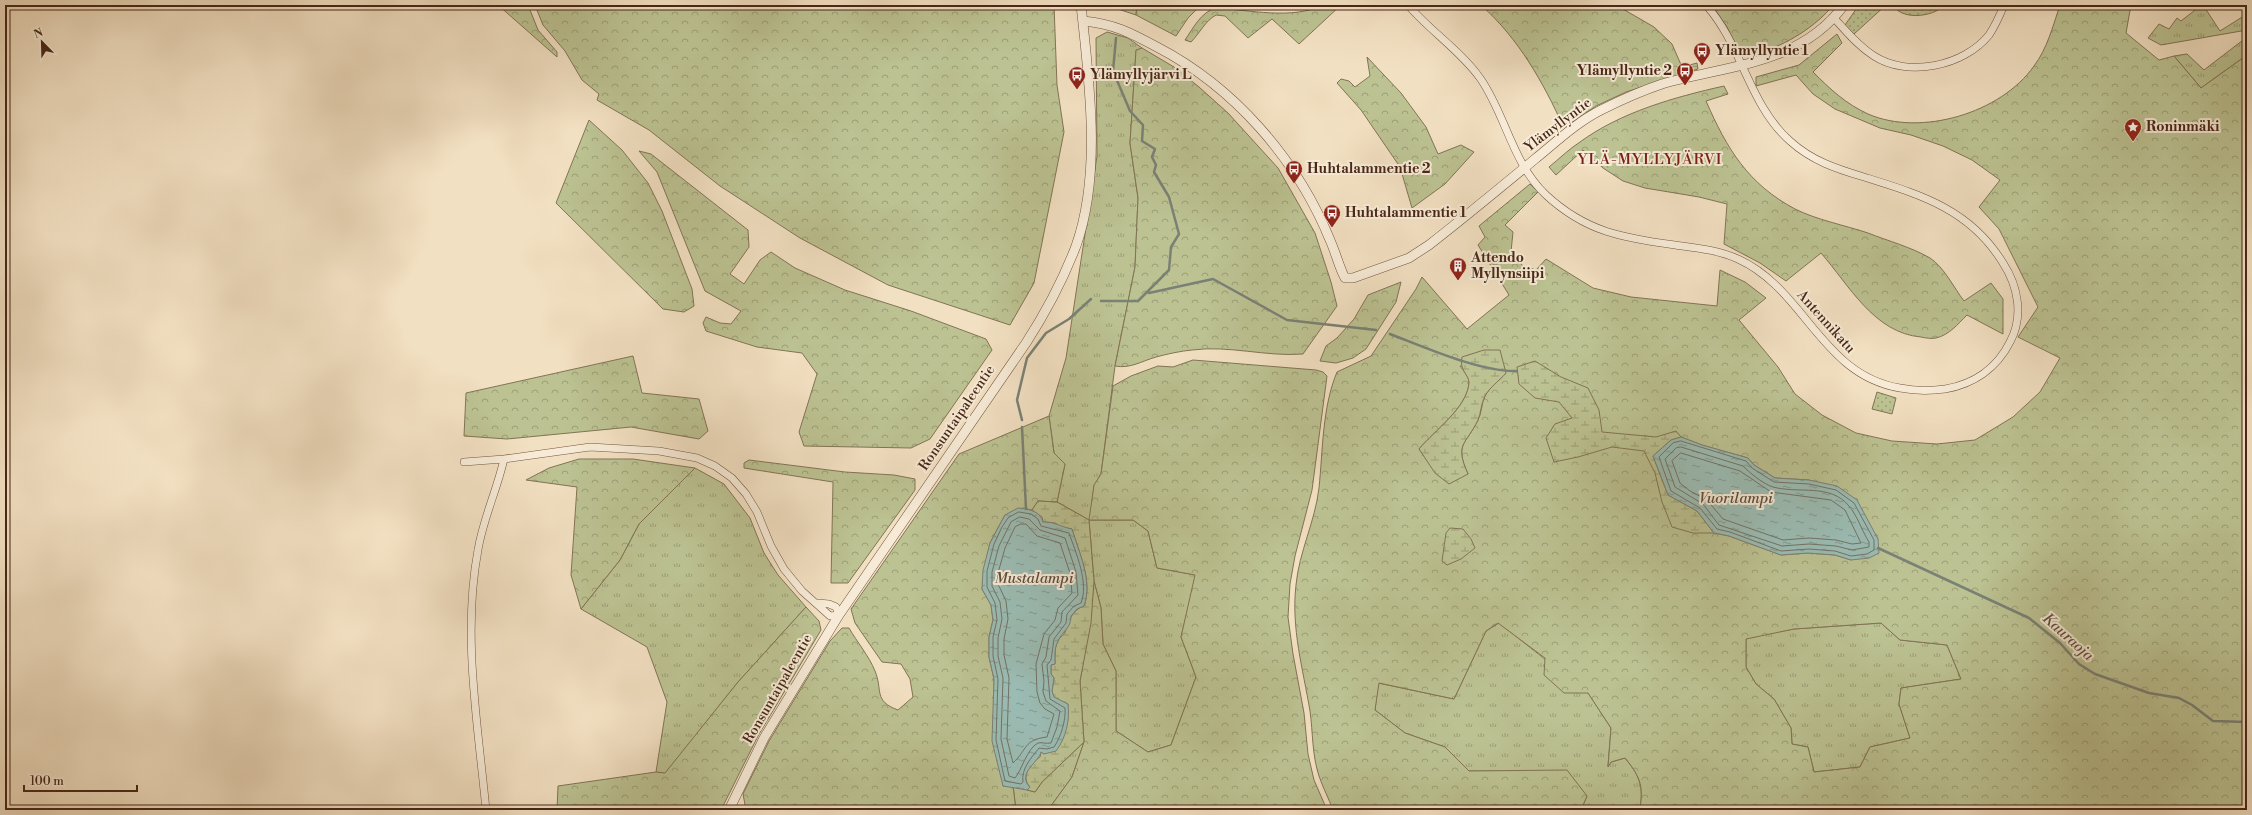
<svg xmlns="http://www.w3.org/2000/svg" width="2252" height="815" font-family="'Libre Bodoni',serif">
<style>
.grass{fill:url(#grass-tufts);stroke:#827454}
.forest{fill:url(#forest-crowns);stroke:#827454;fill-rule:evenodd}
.wetland{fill:url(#wetland-marsh);stroke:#827454}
.park{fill:url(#park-dots);stroke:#827454}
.water{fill:url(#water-ripples);stroke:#7a8175}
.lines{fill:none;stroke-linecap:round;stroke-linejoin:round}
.shore{stroke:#727266;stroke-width:1}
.stream{stroke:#7a8175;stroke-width:2.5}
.minor-casing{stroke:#725541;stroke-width:8}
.tertiary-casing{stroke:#725541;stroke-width:10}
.minor{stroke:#f7ebd7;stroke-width:7}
.tertiary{stroke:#f7ebd7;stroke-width:9}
.labels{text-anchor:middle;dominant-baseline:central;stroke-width:4;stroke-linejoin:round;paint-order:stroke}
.poi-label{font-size:14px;font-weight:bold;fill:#482716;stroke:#f7ebd7;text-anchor:start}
.street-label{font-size:14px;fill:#482716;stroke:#f7ebd7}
.neighbourhood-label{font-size:15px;letter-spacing:1px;fill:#7a1f14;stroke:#f7ebd7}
.water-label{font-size:15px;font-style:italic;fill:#5d4c3e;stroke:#f7ebd7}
</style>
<defs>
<pattern id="grass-tufts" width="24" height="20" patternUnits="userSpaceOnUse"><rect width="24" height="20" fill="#bcc292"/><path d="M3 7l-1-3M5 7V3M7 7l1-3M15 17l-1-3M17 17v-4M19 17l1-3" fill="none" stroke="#9b9e76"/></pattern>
<pattern id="forest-crowns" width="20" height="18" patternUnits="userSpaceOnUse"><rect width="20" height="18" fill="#bcc292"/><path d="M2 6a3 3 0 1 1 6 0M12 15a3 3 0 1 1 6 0" fill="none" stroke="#9b9e76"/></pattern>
<pattern id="wetland-marsh" width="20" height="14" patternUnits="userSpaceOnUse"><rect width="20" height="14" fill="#bcc292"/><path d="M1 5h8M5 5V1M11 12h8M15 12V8" fill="none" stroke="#9b9e76"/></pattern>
<pattern id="park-dots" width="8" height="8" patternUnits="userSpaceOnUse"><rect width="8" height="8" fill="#bcc292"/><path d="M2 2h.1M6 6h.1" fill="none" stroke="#9b9e76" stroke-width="1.8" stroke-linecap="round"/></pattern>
<pattern id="water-ripples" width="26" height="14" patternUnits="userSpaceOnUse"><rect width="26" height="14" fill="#9bbdb5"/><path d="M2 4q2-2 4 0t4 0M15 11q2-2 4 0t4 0" fill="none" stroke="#809a92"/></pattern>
</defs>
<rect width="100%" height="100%" fill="#f2e0c2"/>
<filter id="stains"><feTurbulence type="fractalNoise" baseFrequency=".005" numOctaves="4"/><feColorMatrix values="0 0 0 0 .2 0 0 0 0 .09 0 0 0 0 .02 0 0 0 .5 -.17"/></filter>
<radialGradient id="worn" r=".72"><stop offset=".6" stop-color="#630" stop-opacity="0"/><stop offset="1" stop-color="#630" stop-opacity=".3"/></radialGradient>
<path class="grass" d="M1106,5H1137L1136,15Z
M2199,7L2205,8L2220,31L2247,14V30L2161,45L2148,38L2159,24L2169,29L2177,18L2181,21Z
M1107,32L1128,38L1142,48L1136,51L1130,143L1138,198L1135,267L1115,366L1101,474L1094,486L1090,520H1133L1148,531L1157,568L1196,575L1181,637L1196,677L1171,745L1148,752L1116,731V671L1103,644L1101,608L1094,581L1089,520L1057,502L1065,464L1054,453L1049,416L1066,358L1097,156L1096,38Z
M2247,37V55L2201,88L2174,56L2187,54L2204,70Z
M695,468L724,484L750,518L764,553L778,575L806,607L738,682L665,774L656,772L667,702L647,647L581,609L620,560L639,524Z
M1499,623L1588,693L1611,728L1608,766L1611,762L1625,758C1639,775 1644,786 1640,808L1581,810L1587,796L1510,771H1469L1445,747L1405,733L1375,710L1378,683L1454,699L1486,631Z
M1881,623L1900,640L1947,645L1961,679L1901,688L1899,704L1910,738L1870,747L1860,767L1814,772L1808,747L1792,744L1791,728L1774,699L1756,684L1746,667V638L1794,629Z
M1084,742L1072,777L1048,810H1016L1013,786L1035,792L1042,782Z"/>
<path class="forest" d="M498,5H528L538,30L557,52V57Z
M535,5H1054L1057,85L1064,132L1034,283L1010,325L888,285L800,238L720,186L649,130L597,100L599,94L582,80L565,51L543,25Z
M1137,5H1201L1188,18L1176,36L1136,15Z
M1323,5H1341L1299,44L1272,19L1248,38L1225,16L1216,15C1205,21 1200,33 1191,42L1185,40C1194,27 1201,12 1216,8C1250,10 1292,20 1323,5Z
M1481,5H1616L1654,27L1672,44L1682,67L1697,63L1698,69L1626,92L1596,106L1564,128C1543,82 1519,39 1481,5Z
M1712,5H1833C1819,24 1783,48 1760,51C1753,52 1745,50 1738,49L1727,27Z
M2060,5H2131L2126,33L2159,60L2174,56L2201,88L2247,55V810H1632L1640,808C1644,785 1639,775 1625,758L1611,762L1608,767L1611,728L1588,693H1564L1544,675L1545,658L1498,623L1486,631L1454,699L1379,683L1375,710L1405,733L1445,747L1469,771L1567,770L1587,796L1581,810H1333C1329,799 1323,788 1319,776C1312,755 1313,733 1310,711C1303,669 1291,628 1296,585C1299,552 1315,522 1319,488C1323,450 1322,408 1337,372L1371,356L1416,289L1422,277L1467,329L1509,295L1478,245L1485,237L1479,226L1530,184L1538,192L1505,225L1513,232L1511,252L1523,266L1536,270L1546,259L1593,288L1631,297L1717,306L1720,270L1745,282L1766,298L1739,320L1778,367L1795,394L1822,415L1856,433L1892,441L1937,444L1975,440L2013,417L2040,392L2060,358L2018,337L2038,307L1999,229L1979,207L2000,180L1972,160L1943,146L1911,135L1880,128L1835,109L1813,94L1796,75L1756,86V77L1799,65L1837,34L1842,43L1813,72C1830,89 1846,104 1868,114C1921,137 2001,113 2034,66C2047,49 2053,26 2060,5ZM1460,366L1506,373C1500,380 1489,388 1485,396C1481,404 1482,413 1478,420C1466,445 1454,443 1468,474L1425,457L1419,449C1434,431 1469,406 1469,382C1469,377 1463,370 1460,366ZM1681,437L1702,445L1748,458L1754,465L1775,478L1809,480L1868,523L1878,539L1851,560L1835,555L1808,553L1781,555L1729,536L1714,533L1697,511L1680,503L1675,497ZM1881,623L1900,640L1947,645L1961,679L1901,688L1899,704L1910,738L1870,747L1860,767L1814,772L1808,747L1792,744L1791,728L1774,699L1756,684L1746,667V639L1794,629Z
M1142,48L1174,67L1199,87L1228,113L1278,168L1315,233L1331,282L1337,306L1303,354C1266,357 1229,345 1192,350C1181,351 1167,354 1156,357C1142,361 1130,369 1115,366L1135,267L1138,198L1130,143L1136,50Z
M1367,57L1401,93L1426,127L1438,154L1461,145L1474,152L1445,184L1412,208L1400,167L1361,110L1337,83L1341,79L1349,81L1355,87L1370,76Z
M1724,86L1728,94L1706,101C1727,149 1748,184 1795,209C1817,220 1844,225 1868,233C1888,241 1911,247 1930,258C1944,267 1954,288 1964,301L1991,283L2003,299V334L1967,315C1958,324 1949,335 1936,338C1932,339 1925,338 1921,337C1874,333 1849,285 1821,253L1786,281L1760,263L1724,244L1727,204L1699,197L1645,188L1623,181L1603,168L1583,150L1556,175L1549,167C1559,159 1569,149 1580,142C1621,112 1675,97 1724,86Z
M589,120L622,150L648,183L662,211L692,289L694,306L684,312L663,309L556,203Z
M639,151L651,154L748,230L749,247L730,274L744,284L760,260L771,252L795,268L845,290L911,311L986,339L992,350L930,439L911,448L804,446L799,432L817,374L802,353L757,347L706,331L703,323L706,317L720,323L731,324L741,311L705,291L657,172Z
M1401,282L1396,302L1366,349L1353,358L1336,363L1320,361L1326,346L1337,338L1354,319L1368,295Z
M633,356L642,393L699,399L708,431L699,439L631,427L507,439L464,436L466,393Z
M1193,360L1316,370L1323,372L1327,376L1312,490L1295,556L1290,584L1288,617L1293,654L1304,713L1308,754L1314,780L1327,810H1048L1072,777L1084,742L1080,681L1090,623L1094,581L1101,608L1103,644L1116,671V731L1148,752L1171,745L1196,677L1181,637L1195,575L1157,568L1148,531L1133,520H1089L1094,485L1101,474L1113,386L1131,376L1158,366L1173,367Z
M1049,416L1054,453L1065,464L1057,502L1038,501L1032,510L1026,509L1005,515L990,543L982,589L991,605L993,620L989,637V657L994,679V696L1003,786H1013L1016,810H746L743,794L769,741L830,641L842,628H849C857,642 869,656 875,671C883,690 873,701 898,710L913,697L910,679L901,664L882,662L855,623L851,609L959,454Z
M579,459H633L695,468L639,524L620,560L581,609L571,575L577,487L526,480L549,468Z
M749,460L845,472L894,475L915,479V490L848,583H831L833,482L744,468V463Z
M806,607L819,621L821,630L758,736L721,810H557L558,786L656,772L665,773L738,682Z"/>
<path class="wetland" d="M1484,350H1500L1506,373C1500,380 1489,388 1485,396C1481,403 1481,413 1478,420C1466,445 1454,443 1468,474L1449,484L1435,473L1419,449C1435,430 1467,408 1469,383C1469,374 1459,371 1462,357Z
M1535,361L1561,377L1588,388L1599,410L1602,432L1656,437L1676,431L1681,437L1671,440L1653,456L1668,495L1697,511L1714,533H1693L1672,527L1662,502L1655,473L1644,451L1612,447L1578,457L1554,462L1546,438L1555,424L1572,418L1559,402L1535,398L1519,384L1517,367Z
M1038,501L1057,502L1089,520L1094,581L1091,623L1080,681L1084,742L1042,782L1035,792L1027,790L1030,787C1020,777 1031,763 1040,757L1041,752L1044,754L1068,704L1054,698L1052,691L1054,678L1051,674V665L1055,664C1055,656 1054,646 1059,639C1061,637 1063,635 1065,632C1071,620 1070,611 1084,606C1093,581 1079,553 1072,529L1061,527L1055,523L1043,522L1042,517L1032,510Z
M1450,528L1463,529L1471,539L1475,548L1461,559L1447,565L1442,561L1446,533Z"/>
<path class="park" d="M1859,5H1886L1854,34L1845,25Z
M1891,5H1944C1937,14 1917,18 1905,14C1900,13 1895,8 1891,5Z
M1877,392L1896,398L1892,414L1872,409Z"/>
<path class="water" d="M1681,437L1702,445L1748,458L1754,465L1775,478L1809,480L1837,486L1857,500L1878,539L1879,553L1869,558L1851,560L1835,555L1808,553L1781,555L1729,536L1714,533L1697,511L1668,495L1653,456L1671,440Z
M1018,508C1029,509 1040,511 1043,522C1053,521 1061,527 1072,529C1079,553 1093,581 1084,606L1077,609L1071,616C1071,629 1062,631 1058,641C1054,649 1055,656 1055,664L1051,665V674L1054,678L1052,691L1054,697L1068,704C1070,720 1066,738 1056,751L1044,754L1041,752C1039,762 1016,774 1030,787L1027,790L1003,786L992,741L994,679L989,657V637L993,620L991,605L982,589L983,570L990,543L999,526L1005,515Z"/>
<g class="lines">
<path class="shore" d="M1681,441L1746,461L1752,468L1774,482L1809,484L1836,490L1854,503L1874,540V550L1867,554L1851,556L1835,551L1809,549L1781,551L1730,532L1717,529L1700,508L1671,491L1659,457L1673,443Z
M1681,447L1743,466C1750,473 1763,484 1773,487C1799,494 1830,483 1849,506C1857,515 1862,531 1869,542V547L1852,550L1836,546L1809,544L1782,546L1719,525L1703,504L1675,487L1665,459L1676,448Z
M1681,453L1740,471L1771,492L1831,500L1845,510L1861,543L1852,544L1836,540L1809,538L1783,540L1723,519L1707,500L1690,491L1680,483L1672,461Z
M1019,512L1031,514L1038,519L1041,526L1069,533C1076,553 1089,583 1081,603L1074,606L1067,614L1066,623L1054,639L1051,660L1047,665L1050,699L1065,708C1066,720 1061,737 1054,747L1047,749L1039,748C1031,758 1021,769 1023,782L1021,784L1005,781L996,740L998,679L993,656V637L997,620L995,603L987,587V571L994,544L1002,527L1008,518Z
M1020,517L1029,519L1040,530L1065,538L1076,572L1078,595L1062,612L1061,622L1049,637L1046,657L1042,664L1044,681L1043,692L1046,701L1060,711L1057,727L1051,743C1046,744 1042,742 1038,743C1027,748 1021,772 1015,778L1009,776L1001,739L1003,678L998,656V638L1002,619L1000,602L992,586V572L999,546L1011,522Z
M1021,524H1026L1037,536L1060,543L1070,573L1072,593L1058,608L1055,620L1044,634L1036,664L1037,692L1040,703L1045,709L1054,714L1047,737C1023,740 1028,749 1013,763L1007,739L1009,678L1004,655V639L1008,619L1006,601L998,584V573L1005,548L1015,527Z"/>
<path class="stream" d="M1116,5L1118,7
M1149,293L1213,279L1287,320L1376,330
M1101,301H1138L1169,270L1171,247L1179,234L1169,197L1154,172L1156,165L1152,157L1155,149L1142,141L1143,125L1130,111L1113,71L1116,38
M1390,334C1424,347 1480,372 1516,371
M1022,420L1017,400L1027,358L1046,333L1069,319L1091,299
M1022,427L1026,509
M1878,548L2029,618L2060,643L2079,664L2095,674L2149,693L2179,698L2192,705L2213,721L2247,722"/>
<g class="minor-casing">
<path id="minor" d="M1408,5C1430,31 1460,50 1480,78C1506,115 1512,163 1546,195C1586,232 1623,238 1675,245C1697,248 1718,250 1738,259C1805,289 1821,375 1900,388C1915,391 1930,391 1945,389C1974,384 1997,368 2010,342C2024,316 2018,286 2003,263C1970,209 1921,195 1864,177C1837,169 1812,161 1790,141C1749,105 1742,45 1706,5
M1834,18C1846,31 1858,46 1874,56C1908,78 1964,66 1989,35C1995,26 2000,15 2004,5
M464,462L504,459L590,447L659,451L697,458L715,466L732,478L746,494L757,512L771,546L784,569L802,591L830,616L839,615L836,607L829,604L818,603
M486,810C478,725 462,635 478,550C483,519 497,490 504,459"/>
</g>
<g class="tertiary-casing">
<path id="tertiary" d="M1083,21C1114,24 1129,32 1157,47C1234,87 1297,159 1330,240C1335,251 1338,263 1343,274L1345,278H1353L1409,258L1429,245C1465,217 1500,188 1535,159C1556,142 1577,122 1601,110C1621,100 1641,91 1662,84C1728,65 1800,65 1844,5
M729,810L764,738L839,615L1026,343C1046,312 1063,280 1076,246C1102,173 1089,80 1081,5"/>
</g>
<use href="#minor" class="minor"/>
<use href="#tertiary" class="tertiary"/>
</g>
<defs>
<g id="bus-pin" transform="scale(0.9)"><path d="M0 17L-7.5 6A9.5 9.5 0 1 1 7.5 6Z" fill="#8f2418" stroke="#f7ebd7"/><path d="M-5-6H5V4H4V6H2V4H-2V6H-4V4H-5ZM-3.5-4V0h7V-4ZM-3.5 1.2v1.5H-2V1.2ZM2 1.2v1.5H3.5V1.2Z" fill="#fff"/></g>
<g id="sight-pin" transform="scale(0.9)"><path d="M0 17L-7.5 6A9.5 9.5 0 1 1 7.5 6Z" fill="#8f2418" stroke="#f7ebd7"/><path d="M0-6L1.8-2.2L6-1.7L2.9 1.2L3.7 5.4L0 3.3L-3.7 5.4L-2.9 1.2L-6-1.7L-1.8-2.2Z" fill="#fff"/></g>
<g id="building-pin" transform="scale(0.9)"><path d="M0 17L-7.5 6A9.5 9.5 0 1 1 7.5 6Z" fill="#8f2418" stroke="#f7ebd7"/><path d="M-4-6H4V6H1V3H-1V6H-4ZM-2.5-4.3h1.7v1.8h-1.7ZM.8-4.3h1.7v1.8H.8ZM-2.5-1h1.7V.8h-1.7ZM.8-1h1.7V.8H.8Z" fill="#fff"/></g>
</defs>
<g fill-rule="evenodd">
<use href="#bus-pin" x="1702" y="51"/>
<use href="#bus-pin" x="1685" y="71"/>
<use href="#bus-pin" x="1077" y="75"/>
<use href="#sight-pin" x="2133" y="127"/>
<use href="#bus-pin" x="1294" y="169"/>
<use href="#bus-pin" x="1332" y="213"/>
<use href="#building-pin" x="1458" y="266"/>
</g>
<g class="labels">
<g class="poi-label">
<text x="1715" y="51">Ylämyllyntie 1</text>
<text x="1672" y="71" text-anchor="end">Ylämyllyntie 2</text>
<text x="1090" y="75">Ylämyllyjärvi L</text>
<text x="2146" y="127">Roninmäki</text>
<text x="1307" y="169">Huhtalammentie 2</text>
<text x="1345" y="213">Huhtalammentie 1</text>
<text x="1471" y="258">Attendo<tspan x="1471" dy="16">Myllynsiipi</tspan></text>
</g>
<g class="street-label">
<text transform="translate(1558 125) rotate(-37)">Ylämyllyntie</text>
<text transform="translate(1826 322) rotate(48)">Antennikatu</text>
<text transform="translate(957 418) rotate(-56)">Ronsuntaipaleentie</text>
<text transform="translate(778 689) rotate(-60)">Ronsuntaipaleentie</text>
</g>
<g class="neighbourhood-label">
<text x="1650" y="159">YLÄ-MYLLYJÄRVI</text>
</g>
<g class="water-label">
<text x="1736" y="498">Vuorilampi</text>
<text x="1034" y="578">Mustalampi</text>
<text transform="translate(2068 637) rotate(42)">Kauraoja</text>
</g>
</g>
<rect width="2252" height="815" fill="none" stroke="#f2e0c2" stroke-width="20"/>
<rect x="6" y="6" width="2240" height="803" fill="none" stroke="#482716" stroke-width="2"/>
<rect x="10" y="10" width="2232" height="795" fill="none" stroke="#482716"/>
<g transform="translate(42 42) rotate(337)" stroke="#f7ebd7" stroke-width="3" paint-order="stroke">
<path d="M0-3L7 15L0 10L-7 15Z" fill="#482716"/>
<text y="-6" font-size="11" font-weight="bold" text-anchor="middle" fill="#482716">N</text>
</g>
<path d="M24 785v6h113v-6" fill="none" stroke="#482716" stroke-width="2"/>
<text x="30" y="785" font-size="12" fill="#482716" stroke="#f7ebd7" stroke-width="3" paint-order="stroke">100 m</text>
<rect width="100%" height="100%" filter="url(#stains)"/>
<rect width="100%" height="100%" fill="url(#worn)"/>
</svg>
